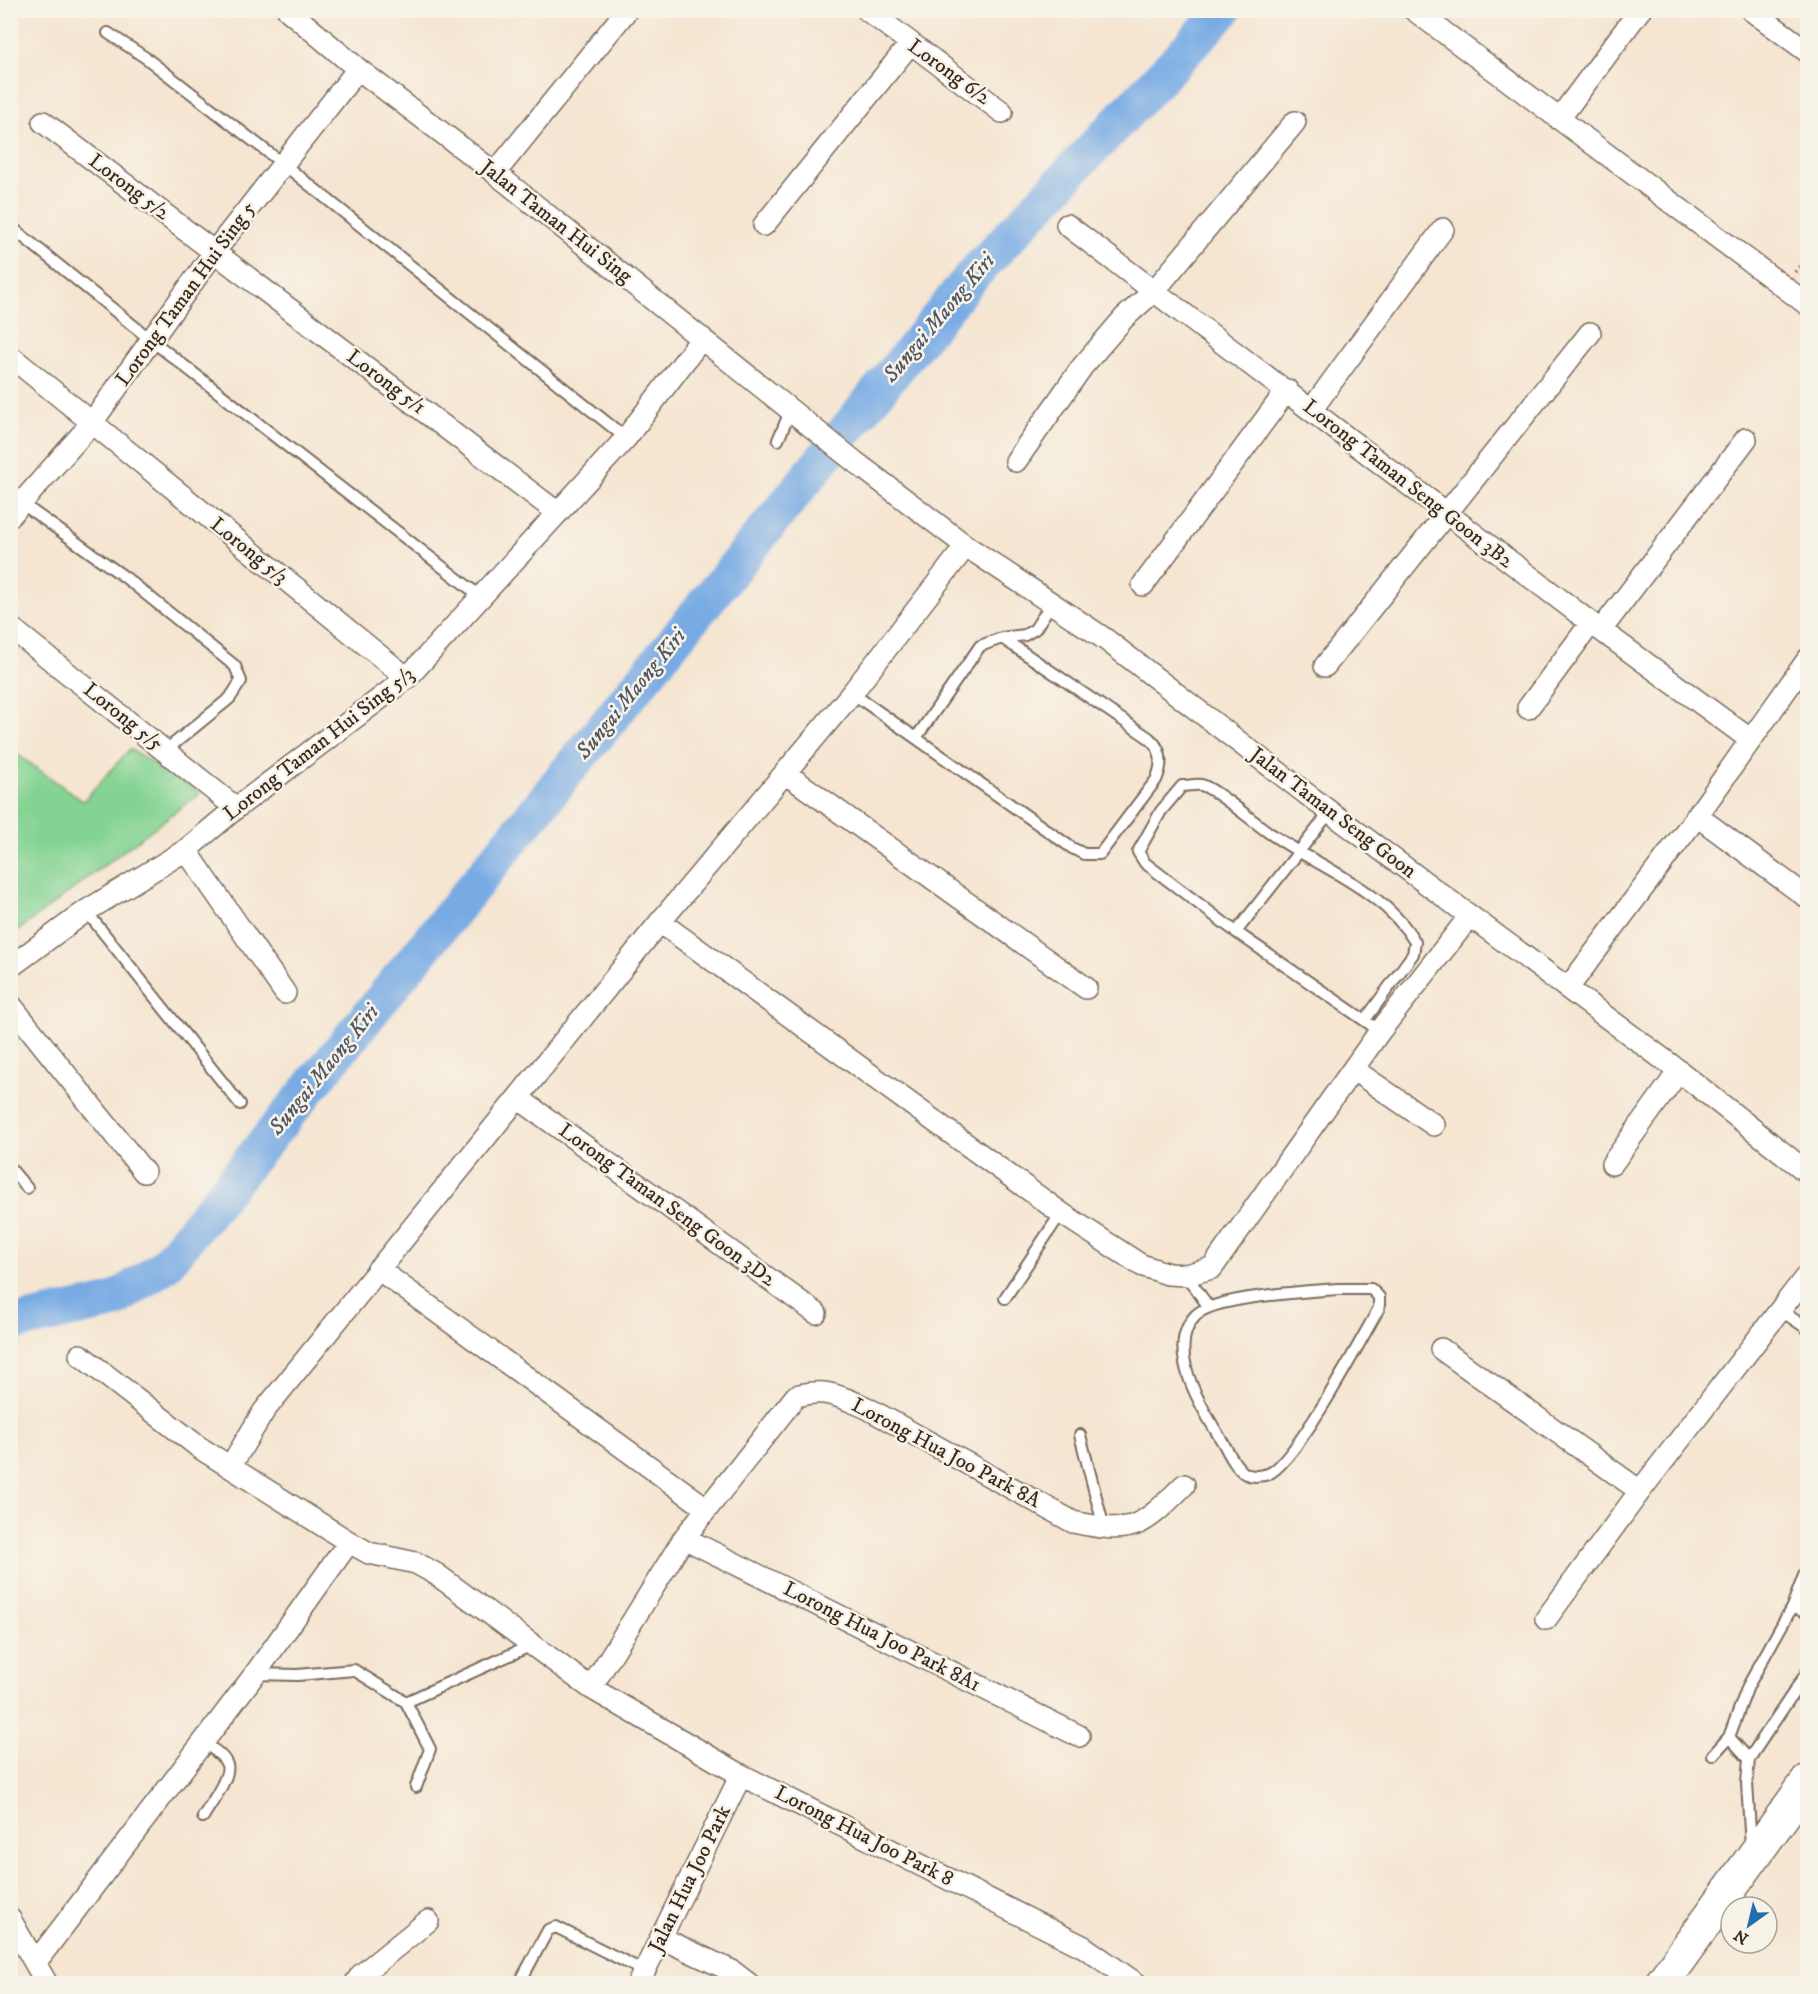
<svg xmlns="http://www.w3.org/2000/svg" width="1818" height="1994" font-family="'IM FELL DW Pica',serif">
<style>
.green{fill:#84d393;stroke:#607e58;stroke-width:1.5}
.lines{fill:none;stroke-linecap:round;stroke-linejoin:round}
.river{stroke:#78abe4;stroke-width:36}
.service-casing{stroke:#7c6b5d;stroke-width:14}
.minor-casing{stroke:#7c6b5d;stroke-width:24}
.trunk-casing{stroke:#7c6b5d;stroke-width:36}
.path{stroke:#7c6b5d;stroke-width:4;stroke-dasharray:1.5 4.5;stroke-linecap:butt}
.service{stroke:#fff;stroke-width:10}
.minor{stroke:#fff;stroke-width:21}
.trunk{stroke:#fff;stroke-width:33}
.labels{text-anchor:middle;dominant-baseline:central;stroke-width:5;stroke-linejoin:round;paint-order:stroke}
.street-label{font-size:21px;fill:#3b2a1e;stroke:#f7f3e8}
.water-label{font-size:22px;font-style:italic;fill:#505763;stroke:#f7f3e8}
</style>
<rect width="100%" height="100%" fill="#f7f3e8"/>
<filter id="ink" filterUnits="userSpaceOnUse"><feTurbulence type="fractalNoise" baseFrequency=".0167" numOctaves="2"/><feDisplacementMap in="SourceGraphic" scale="12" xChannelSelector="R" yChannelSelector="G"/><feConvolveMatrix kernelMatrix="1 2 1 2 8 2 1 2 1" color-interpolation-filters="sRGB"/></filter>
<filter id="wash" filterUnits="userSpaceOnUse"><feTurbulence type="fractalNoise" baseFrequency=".008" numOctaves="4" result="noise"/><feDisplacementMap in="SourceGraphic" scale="24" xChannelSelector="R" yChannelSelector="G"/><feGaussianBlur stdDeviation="1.35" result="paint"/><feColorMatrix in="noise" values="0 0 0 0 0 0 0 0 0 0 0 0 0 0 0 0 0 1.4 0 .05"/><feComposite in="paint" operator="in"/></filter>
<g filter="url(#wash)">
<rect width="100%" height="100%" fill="#f5e5d1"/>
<path class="green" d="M130,749L200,793L11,936V750L83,801Z"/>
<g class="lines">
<path class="river" d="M10,1324L114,1301L164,1266L972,276L1224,10"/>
</g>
</g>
<g filter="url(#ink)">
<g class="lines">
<g class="service-casing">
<path id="service" d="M108,33L146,58L282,163L626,438
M10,226L151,340L481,597
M778,440L790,412
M10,495L126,578L235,666L241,681L230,698L165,751
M852,693L1072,848L1084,854H1100L1156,780C1163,764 1163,750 1149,738L1002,638
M916,738L980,646L1002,638L1025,635L1035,629L1051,604
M86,911L240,1104
M1236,932L1330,812
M1365,1020L1413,954L1415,942C1384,889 1316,866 1268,832C1255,823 1213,787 1201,785C1195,784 1188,786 1182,786L1161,811L1138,852L1145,863L1236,932L1380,1031
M10,1168L27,1188
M1186,1275L1208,1306
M1338,1289H1371L1379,1297V1308C1362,1338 1295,1464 1268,1474C1262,1476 1252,1477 1246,1474C1235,1468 1228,1451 1222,1441C1203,1410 1163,1349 1196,1315C1213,1297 1309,1291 1338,1289Z
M1005,1298L1061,1213
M1780,1310L1808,1329
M1080,1435L1104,1528
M1792,1607L1808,1565
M255,1674L297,1675L354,1670L406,1702L532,1645
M406,1702L430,1749L416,1787
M203,1742C211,1748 224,1755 227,1765C231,1777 209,1806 203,1817
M1713,1755L1729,1737
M1749,1759L1808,1671
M1751,1847L1747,1783L1749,1759L1729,1737L1748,1686L1792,1607L1808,1613
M519,1984L548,1930L556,1927L644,1971"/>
</g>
<g class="minor-casing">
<path id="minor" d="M288,10L358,69L495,173L854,461L966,546L1105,639L1330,812L1679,1071L1808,1173
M867,10L1002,112
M1414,10L1808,305
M1751,10L1808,52
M1559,119L1640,10
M43,122L558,513
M495,173L627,10
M764,225L910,44
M1067,225L1591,623L1751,740
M10,356L407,678
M1312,409L1443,229
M1016,461L1082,367L1124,318L1155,290L1295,122
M10,516L91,424L215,251L358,69
M1143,585L1287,390
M10,627L236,808
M1601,630L1746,439
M1325,666L1590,333
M1528,708L1591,623
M785,773L1086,988
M1697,816L1808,898
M186,850L285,993
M660,922L1061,1213L1141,1265L1168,1274L1186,1275L1212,1268L1380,1031L1470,916
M10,967L86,911L186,850L236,808L407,678L626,438L702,338
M1568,988L1697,816L1808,659
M10,1004L144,1172
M1354,1070L1434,1125
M518,1098L816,1313
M1612,1164L1679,1071
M378,1269L706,1508
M1441,1349L1640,1491
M80,1355L200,1448L349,1542L369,1553L416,1563L436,1574L591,1688L741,1775L1084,1947L1137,1984
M230,1467L264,1411L660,922L852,693L966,546
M684,1538L1079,1736
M1546,1619L1640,1491L1808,1274
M591,1688L684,1538L796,1396C826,1388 839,1396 867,1408L1073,1522C1134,1535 1141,1528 1184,1485
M10,1919L47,1984
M661,1938L732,1971L749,1984
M36,1962L255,1674L349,1542
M355,1984L361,1975L428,1921
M638,1984L741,1775"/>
</g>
<g class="trunk-casing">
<path id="trunk" d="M1661,1984L1808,1781"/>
</g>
<path class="path" d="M1795,272L1808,256"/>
<use href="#service" class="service"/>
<use href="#minor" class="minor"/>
<use href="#trunk" class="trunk"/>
</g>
</g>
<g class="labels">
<g class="street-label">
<text transform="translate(949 72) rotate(36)">Lorong 6/2</text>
<text transform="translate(129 187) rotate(37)">Lorong 5/2</text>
<text transform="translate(556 222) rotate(38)">Jalan Taman Hui Sing</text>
<text transform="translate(186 294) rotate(-54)">Lorong Taman Hui Sing 5</text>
<text transform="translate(386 382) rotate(37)">Lorong 5/1</text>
<text transform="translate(1408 484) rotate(38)">Lorong Taman Seng Goon 3B2</text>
<text transform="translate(249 551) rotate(39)">Lorong 5/3</text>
<text transform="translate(123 717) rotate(39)">Lorong 5/5</text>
<text transform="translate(319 744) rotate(-38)">Lorong Taman Hui Sing 5/3</text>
<text transform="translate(1333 813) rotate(37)">Jalan Taman Seng Goon</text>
<text transform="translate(667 1205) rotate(36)">Lorong Taman Seng Goon 3D2</text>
<text transform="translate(946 1453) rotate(28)">Lorong Hua Joo Park 8A</text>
<text transform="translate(882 1637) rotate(27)">Lorong Hua Joo Park 8A1</text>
<text transform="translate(864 1836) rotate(27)">Lorong Hua Joo Park 8</text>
<text transform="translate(690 1879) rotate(-64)">Jalan Hua Joo Park</text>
</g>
<g class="water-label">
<text transform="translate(939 318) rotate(-50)">Sungai Maong Kiri</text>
<text transform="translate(631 694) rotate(-51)">Sungai Maong Kiri</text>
<text transform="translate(324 1070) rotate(-51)">Sungai Maong Kiri</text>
</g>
</g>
<rect width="1818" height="1994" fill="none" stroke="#f7f3e8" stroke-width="36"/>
<g transform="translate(1749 1925) rotate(214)"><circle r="28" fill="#f7f3e8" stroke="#aca397" stroke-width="1.5"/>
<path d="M0-4.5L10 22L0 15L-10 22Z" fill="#1f6fb2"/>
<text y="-9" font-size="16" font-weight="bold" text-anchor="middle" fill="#3b2a1e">N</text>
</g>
</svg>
